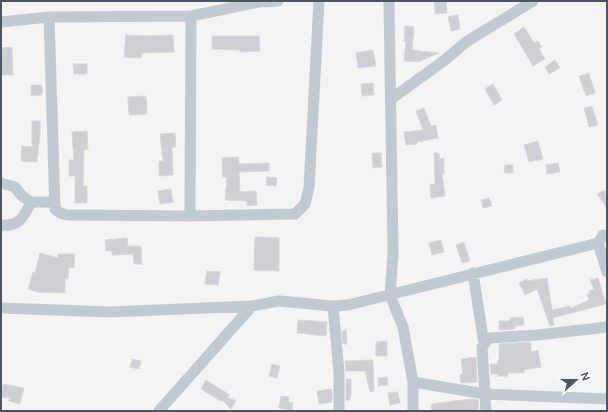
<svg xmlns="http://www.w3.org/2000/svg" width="608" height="412" font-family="'DM Sans',sans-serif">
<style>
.building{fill:#cdcfd5;stroke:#d7d9de}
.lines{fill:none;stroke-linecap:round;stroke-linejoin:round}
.street{stroke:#c1cad2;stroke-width:11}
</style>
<rect width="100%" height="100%" fill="#f5f3f3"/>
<path class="building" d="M434,1H446L447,13L435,14Z
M458,15L460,29L451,31L448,17Z
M405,26L414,27L412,50L439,53L418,62L404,61L406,41H404Z
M524,27L534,43L538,41L542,47L539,49L545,59L533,66L514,34Z
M126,35L147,36L173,35L174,52L142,53L141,58L124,57Z
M212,36H259L260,51L240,52V50L212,49Z
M12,47L13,75H1V48Z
M373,50L376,66L358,68L356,53Z
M555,60L560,68L549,74L545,67Z
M73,64H87V74H74Z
M589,73L595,93L586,96L579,76Z
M373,83L374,95L362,96L361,84Z
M493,84L502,100L494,105L485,89Z
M31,85H42V95L31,96Z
M146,96L147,114L129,115L128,97Z
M592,106L598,125L589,127L584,108Z
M424,108L431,126L436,125L438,138L417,142V144L406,145L404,132L423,130L416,111Z
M32,121H40V134L37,162L21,161L22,146L32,147Z
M87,131L88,149L84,150L83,186H87V203H75V176H69V160H74L72,132Z
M175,133L176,147H172L173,175L159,176V161H163L160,134Z
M538,141L543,159L529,162L524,145Z
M372,153H381L382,167L373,168Z
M434,153H439L440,159L444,158V174H442L445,196L431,198L430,184H435Z
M238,157L239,164L269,163V171L239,172L240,192L256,191L257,205L247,206V201L225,200L227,177H223L222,158Z
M558,163L560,172L547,174L546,165Z
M505,165H513V173H504Z
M267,177L277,178L276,186L266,185Z
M171,189L173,202L160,204L158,191Z
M604,190L607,194V208L597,194Z
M489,198L492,206L483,208L481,200Z
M255,237L279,238V271L254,270Z
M127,238L128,246H141L142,264H134L133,254L112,255V251H106L105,240Z
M441,240L444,252L432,255L429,243Z
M464,242L470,261L462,263L456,245Z
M40,253L58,258V254H75L74,268L69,267L68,279H65V293L37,292L28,289L33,272L35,273Z
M207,271L220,272L218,285L205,284Z
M547,278L552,310L570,306L571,308L589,300L587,294L590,293L589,291L594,289L590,280L598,278L606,304L553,318L554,325L550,326L537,289L525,295L519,283L527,279V281Z
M523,317L524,325L515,326V329L499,330V321H510V318Z
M298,320L327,322L326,336L297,333Z
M346,330L347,344H343L342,331Z
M387,341V356H376V342Z
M531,342V352L538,350L541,367L524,370V373H508V376H498V374H491L490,364H498V360H499V344Z
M476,357L477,382L461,383L460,375L463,374L461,359Z
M132,359L141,361L139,369L130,367Z
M373,360L374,391L370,392L365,371H346L345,361Z
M272,364L280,366L277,378L269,376Z
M387,377L388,385L378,386V378Z
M346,379H351V396H350V400H346Z
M206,380L230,395L227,397L236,401L231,409L222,400L220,401L201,389Z
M3,384L24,388L20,404L9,401V398L1,397Z
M332,389V402L319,404L317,391Z
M398,392L400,403L390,405L388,393Z
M281,396L289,397L288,402L293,403L292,410L279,408Z
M471,399L478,400L479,411H432L431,404Z"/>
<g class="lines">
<path class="street" d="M389,1L393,254L390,295L403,327L413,382V411
M49,17L55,209L60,213L67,215L190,216L295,214L305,204L309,188L319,1
M1,22L49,17L191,16L259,2L278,1
M391,99L445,60L466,42L533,1
M1,183L15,187L22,196L31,202H55
M190,216L191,16
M1,225C19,227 24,217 31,202
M598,243L607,272
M473,273L484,344
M333,306L339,373V411
M1,308L110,312L252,306L279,301L333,306L348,305L598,243L603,235
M413,382L485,394L607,399
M159,411L252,306
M486,411L482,347L489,338L538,335L607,327"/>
</g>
<rect width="608" height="412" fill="none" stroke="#4a5661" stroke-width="4"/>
<g transform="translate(576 380) rotate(69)" stroke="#ffffff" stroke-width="3" paint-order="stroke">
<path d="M0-3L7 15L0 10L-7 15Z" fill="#4a5661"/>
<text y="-6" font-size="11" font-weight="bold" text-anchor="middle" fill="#4a5661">N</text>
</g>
</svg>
